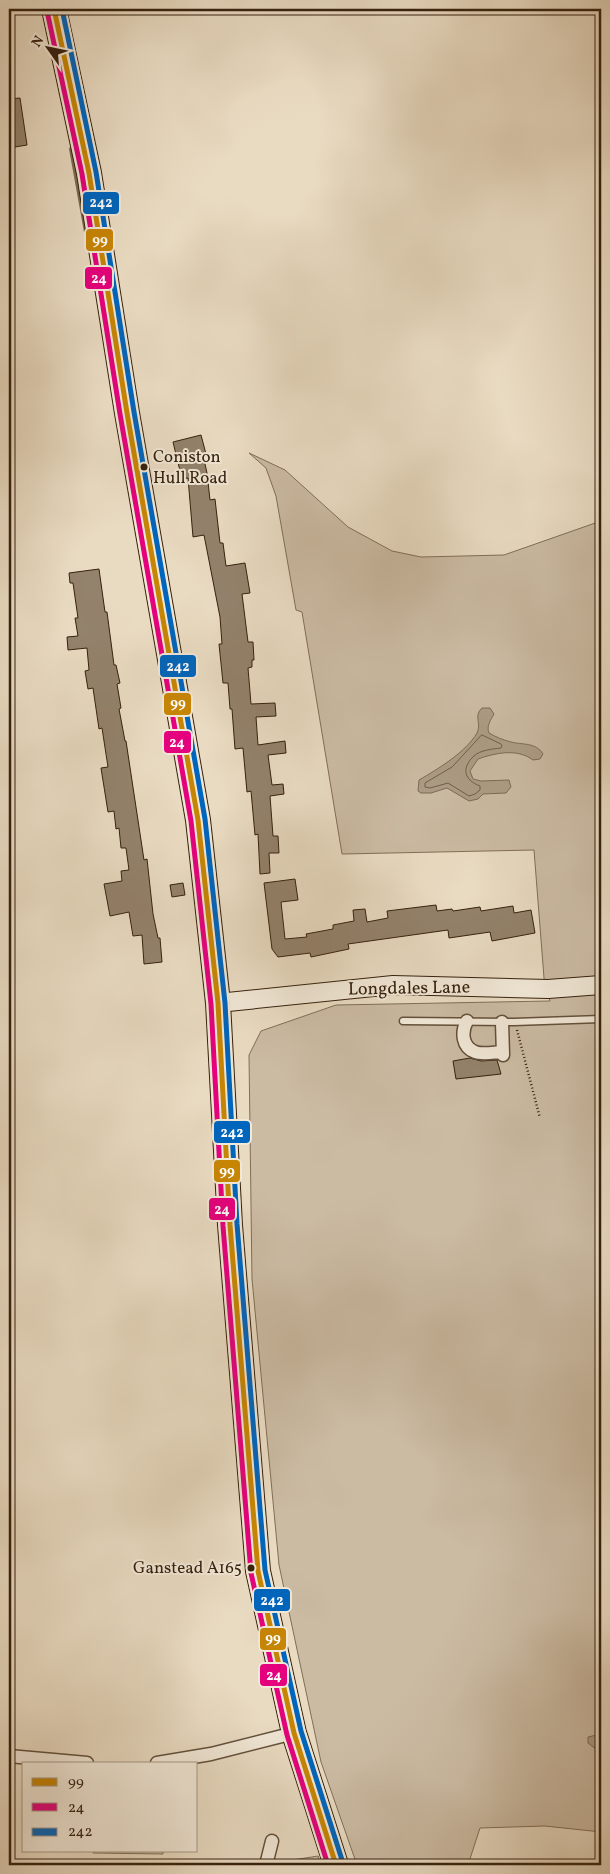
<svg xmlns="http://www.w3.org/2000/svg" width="610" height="1874" font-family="Vollkorn,serif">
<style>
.green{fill:#cbbba3;stroke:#806e58}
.water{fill:#ac9c85;stroke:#7d6b55}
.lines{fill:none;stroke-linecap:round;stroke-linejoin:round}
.shore{stroke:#715e4a;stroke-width:1}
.stream{stroke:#7d6b55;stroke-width:4}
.building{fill:#93826c;stroke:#36210e}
.lane-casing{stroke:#63503b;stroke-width:9}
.street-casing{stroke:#63503b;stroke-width:15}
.secondary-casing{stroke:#36210e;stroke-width:20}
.highway-casing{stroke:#36210e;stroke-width:26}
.path{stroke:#36210e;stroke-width:2.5;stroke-dasharray:1 2.5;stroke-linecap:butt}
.lane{stroke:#f1e8d7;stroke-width:6}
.street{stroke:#f1e8d7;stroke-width:12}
.secondary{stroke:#f1e8d7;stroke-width:18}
.highway{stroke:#e9dbc2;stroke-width:24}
.bus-1-casing{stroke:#f1e8d7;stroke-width:9}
.bus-2-casing{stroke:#f1e8d7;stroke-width:9}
.bus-3-casing{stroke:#f1e8d7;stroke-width:9}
.bus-1{stroke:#c78504;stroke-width:5}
.bus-2{stroke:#e5007d;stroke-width:5}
.bus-3{stroke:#0065bd;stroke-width:5}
.bus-dot{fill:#36210e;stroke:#f1e8d7;stroke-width:2}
.labels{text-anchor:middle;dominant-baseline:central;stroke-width:4;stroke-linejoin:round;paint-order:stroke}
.bus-label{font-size:17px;fill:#36210e;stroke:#f1e8d7;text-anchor:start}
.street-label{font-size:18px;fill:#36210e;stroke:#f1e8d7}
.line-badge{stroke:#f1e8d7;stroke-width:2}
.badge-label{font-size:14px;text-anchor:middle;font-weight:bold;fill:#fff}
</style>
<rect width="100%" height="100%" fill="#e9dbc2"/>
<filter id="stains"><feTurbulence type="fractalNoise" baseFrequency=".004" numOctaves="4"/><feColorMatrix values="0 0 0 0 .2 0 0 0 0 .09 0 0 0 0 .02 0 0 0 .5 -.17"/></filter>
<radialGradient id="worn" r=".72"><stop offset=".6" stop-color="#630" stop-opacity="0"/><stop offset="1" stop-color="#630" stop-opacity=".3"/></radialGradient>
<path class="green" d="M249,453L285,470L348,527L392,551L421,557L504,555L601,521V1832L545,1826L480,1828L468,1865H357L321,1762L279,1565L252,1279L249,1055L261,1031L336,1005L550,1001L544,978L534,850L342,854L302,612L296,610L276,496L266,468Z
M93,1850H163V1854L93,1853Z
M318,1856L321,1865H280V1862Z"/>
<path class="water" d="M482,708H490L494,714C491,720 486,726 489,733C496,737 503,740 511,742C522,745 536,742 543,754L540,759L533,760C517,748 495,753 478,759L470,771L473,779L481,781L509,780L511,787L506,793L483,794L478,799L469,801L447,788L431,793H421L418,791L419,780C438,769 466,752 477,733C482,723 473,716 482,708Z
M601,1734V1753L588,1743V1737Z"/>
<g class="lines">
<path class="shore" d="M482,735L501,744L502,746L501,748C493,749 480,750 474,756C461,768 464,780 480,786V790L475,794L469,796L448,783L430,788L425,787V783L452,767Z"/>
<path class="stream" d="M71,149L86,232"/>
</g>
<path class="building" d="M20,98L27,145L9,148V99Z
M201,435L206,454L203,455L207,473L210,500L215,499L220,543H223L226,566L245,563L250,593L242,594L248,642H253L254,660H252V667L248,668L251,704L275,703L276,716L256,717L258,745L285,741L286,753L268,755L272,785L283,784L284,794L270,796L273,836H278L279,853H269L270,873L260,874L258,834L255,835L251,791L247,792L243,748L235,749L232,709H230L228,683H223L219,644H222L220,617L204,535L193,537L188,478L182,479L173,442Z
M99,569L105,612H107L114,665H116L120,683L117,684L121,708L119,709L125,741H126L144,860L147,859L153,914L158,938H160L162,962L144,964L142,935L133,936L129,912L110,916L104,884L122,881L121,871L129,870L126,848H121L119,828L116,829L114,811L108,812L101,768L108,767L102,728L99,729L93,688L88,689L85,671L89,670L87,648L68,650L67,637L78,636L75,618H78L73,583H70L69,573Z
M295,879L298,900L281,902L285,939L307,937L306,934L333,929V925L354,921L353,910L365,909L367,922L388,918L387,911L436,905L437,911L452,909L453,911L480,907L481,911L513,906L514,913L531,910L535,933L492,941L490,932L449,938L448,930L348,944L349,949L311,957L310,953L278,957L272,949L264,883Z
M183,883L185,895L172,897L170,885Z
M470,1058L481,1061L497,1060L501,1074L456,1079L453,1061Z"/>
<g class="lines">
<g class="lane-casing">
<path id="lane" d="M403,1021L514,1022L601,1019"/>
</g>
<g class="street-casing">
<path id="street" d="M467,1021C461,1032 462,1047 475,1052C483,1055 495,1052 503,1052
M502,1022L503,1055
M9,1756L87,1763
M157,1763L211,1754L294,1733
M266,1865L272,1841"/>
</g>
<g class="secondary-casing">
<path id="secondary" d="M218,1003L393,985L548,989L601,985"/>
</g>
<g class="highway-casing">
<path id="highway" d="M54,9L89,173L127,413L198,820L218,1003L230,1225L258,1571L294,1733L336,1865"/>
</g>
<path class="path" d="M517,1030L540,1118"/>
<use href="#lane" class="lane"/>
<use href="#street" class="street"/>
<use href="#secondary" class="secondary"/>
<use href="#highway" class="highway"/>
<g class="bus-1-casing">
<path id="bus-1" d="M54,9L89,173L127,413L198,820L218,1003L230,1225L258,1571L294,1733L336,1865"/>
</g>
<g class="bus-2-casing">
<path id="bus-2" d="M47,11L82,174L120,414L191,821L211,1004L223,1226L251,1573L287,1735L328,1865"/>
</g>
<g class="bus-3-casing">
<path id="bus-3" d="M62,9L96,172L134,412L205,819L225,1003L237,1224L265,1570L301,1731L343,1863"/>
</g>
<use href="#bus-1" class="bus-1"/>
<use href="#bus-2" class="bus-2"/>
<use href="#bus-3" class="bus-3"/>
</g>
<g class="bus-dot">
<circle cx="144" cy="467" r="4.5"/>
<circle cx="251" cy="1568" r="4.5"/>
</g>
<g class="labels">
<g class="bus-label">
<text x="153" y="457">Coniston<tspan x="153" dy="21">Hull Road</tspan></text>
<text x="242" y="1568" text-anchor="end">Ganstead A165</text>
</g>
<g class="street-label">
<text transform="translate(409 989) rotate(-1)">Longdales Lane</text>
</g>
</g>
<g class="line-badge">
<rect x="82" y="191" width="38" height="24" rx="5" fill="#0065bd"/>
<rect x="85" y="228" width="29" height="24" rx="5" fill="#c78504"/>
<rect x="84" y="266" width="29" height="24" rx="5" fill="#e5007d"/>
<rect x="159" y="654" width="38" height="24" rx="5" fill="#0065bd"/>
<rect x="163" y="692" width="29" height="24" rx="5" fill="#c78504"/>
<rect x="163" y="730" width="29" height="24" rx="5" fill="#e5007d"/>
<rect x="213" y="1120" width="38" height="24" rx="5" fill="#0065bd"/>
<rect x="213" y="1159" width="28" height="24" rx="5" fill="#c78504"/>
<rect x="208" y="1197" width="28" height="24" rx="5" fill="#e5007d"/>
<rect x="253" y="1588" width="38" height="24" rx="5" fill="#0065bd"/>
<rect x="259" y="1627" width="28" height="24" rx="5" fill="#c78504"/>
<rect x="259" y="1663" width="29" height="24" rx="5" fill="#e5007d"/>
</g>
<g class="badge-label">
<text x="101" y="207">242</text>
<text x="100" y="245">99</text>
<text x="99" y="283">24</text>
<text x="178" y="671">242</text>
<text x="178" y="708">99</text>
<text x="177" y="747">24</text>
<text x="232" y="1137">242</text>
<text x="227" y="1176">99</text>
<text x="222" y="1214">24</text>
<text x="272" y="1605">242</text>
<text x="273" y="1643">99</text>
<text x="274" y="1680">24</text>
</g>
<rect width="610" height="1874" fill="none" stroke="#e9dbc2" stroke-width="30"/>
<rect x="10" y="10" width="590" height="1854" fill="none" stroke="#36210e" stroke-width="2.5"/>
<rect x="15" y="15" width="580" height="1844" fill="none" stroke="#36210e"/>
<rect x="22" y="1762" width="175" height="90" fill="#f1e8d7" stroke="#a69887"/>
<rect x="32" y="1778" width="25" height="8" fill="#c78504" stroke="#a69887"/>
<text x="68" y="1786" font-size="15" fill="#36210e">99</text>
<rect x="32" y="1803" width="25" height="8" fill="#e5007d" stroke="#a69887"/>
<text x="68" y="1812" font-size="15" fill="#36210e">24</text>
<rect x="32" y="1828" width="25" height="8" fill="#0065bd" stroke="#a69887"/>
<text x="68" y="1836" font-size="15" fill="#36210e">242</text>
<g transform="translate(48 48) rotate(303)" stroke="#f1e8d7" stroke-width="4" paint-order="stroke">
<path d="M0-4L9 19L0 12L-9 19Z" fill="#36210e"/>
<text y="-8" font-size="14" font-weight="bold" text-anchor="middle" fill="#36210e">N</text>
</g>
<rect width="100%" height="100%" filter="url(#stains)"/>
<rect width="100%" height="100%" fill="url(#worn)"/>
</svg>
